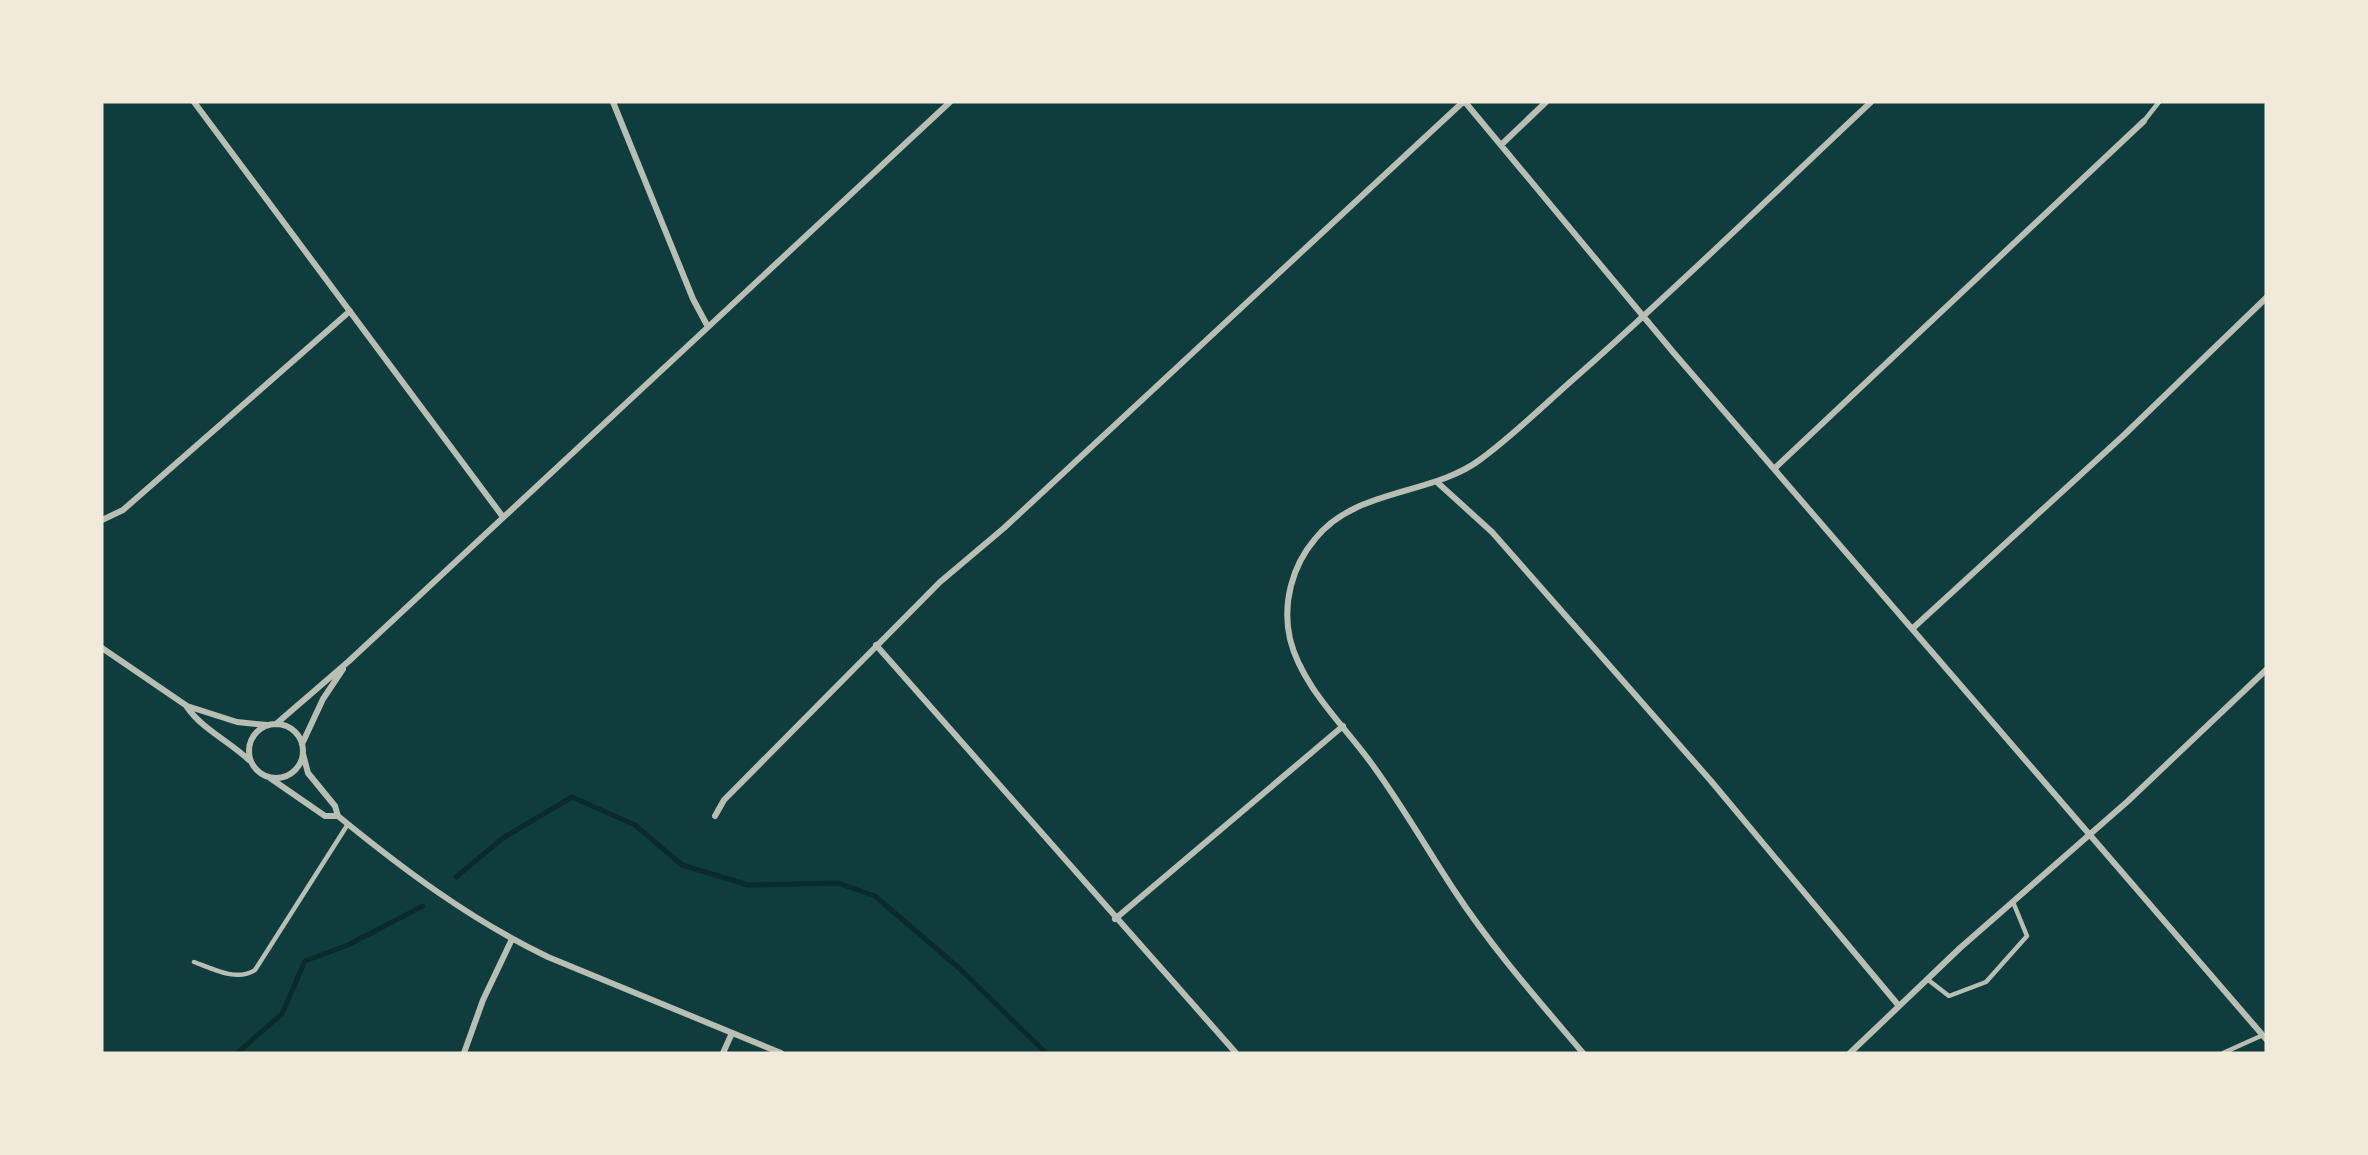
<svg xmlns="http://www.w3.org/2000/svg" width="2368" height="1155" font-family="'Archivo Narrow',sans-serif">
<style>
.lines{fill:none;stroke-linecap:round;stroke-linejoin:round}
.stream{stroke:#0a2a2b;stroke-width:5}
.service{stroke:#b8beb3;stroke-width:4.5}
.minor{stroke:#b8beb3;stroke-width:6}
</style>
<rect width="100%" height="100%" fill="#0f3d3e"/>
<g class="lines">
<path class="stream" d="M456,877L503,838L572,797L635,825L682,865L748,885L838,883L875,896L959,968L1046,1053
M237,1053L282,1014L305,961L348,945L423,906"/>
<path class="service" d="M2144,121L2159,102
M194,962C213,969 237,982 255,970L348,824
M1927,979L1949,996L1986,982L2027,936L2013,902
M2223,1053L2263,1035"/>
<path class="minor" d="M194,102L503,517
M613,102L693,299L708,327
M1465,102L1673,352L2266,1039
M1501,145L1546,102
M1775,468L2144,121
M1438,483L1492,532L1711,781L1899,1006
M102,520L123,510L350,311
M1912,629L2124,435L2266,298
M876,645L1236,1053
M102,648L187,706L237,722L267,725
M187,707C202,729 229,741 249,760
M276,724L349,661L950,102
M249 751a27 27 0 1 1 54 0a27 27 0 1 1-54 0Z
M302,744L323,699L343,669
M303,754L308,773L335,806L338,816C404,870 471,920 548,957L781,1053
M270,778L325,816H338
M715,816L724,800L940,582L1004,528L1463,102
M1115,919L1343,726
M464,1053L483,1000L512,939
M723,1053L732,1033
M1583,1053C1538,1000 1492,948 1454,890C1427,849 1403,807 1374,767C1346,727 1302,688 1290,639C1282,604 1292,566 1315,539C1355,488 1432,496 1481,459C1515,434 1546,403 1577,376C1678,287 1773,194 1871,102
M1850,1053L1960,948L2128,801L2266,670"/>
</g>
<rect width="2368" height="1155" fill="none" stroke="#f1e9da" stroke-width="207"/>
</svg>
